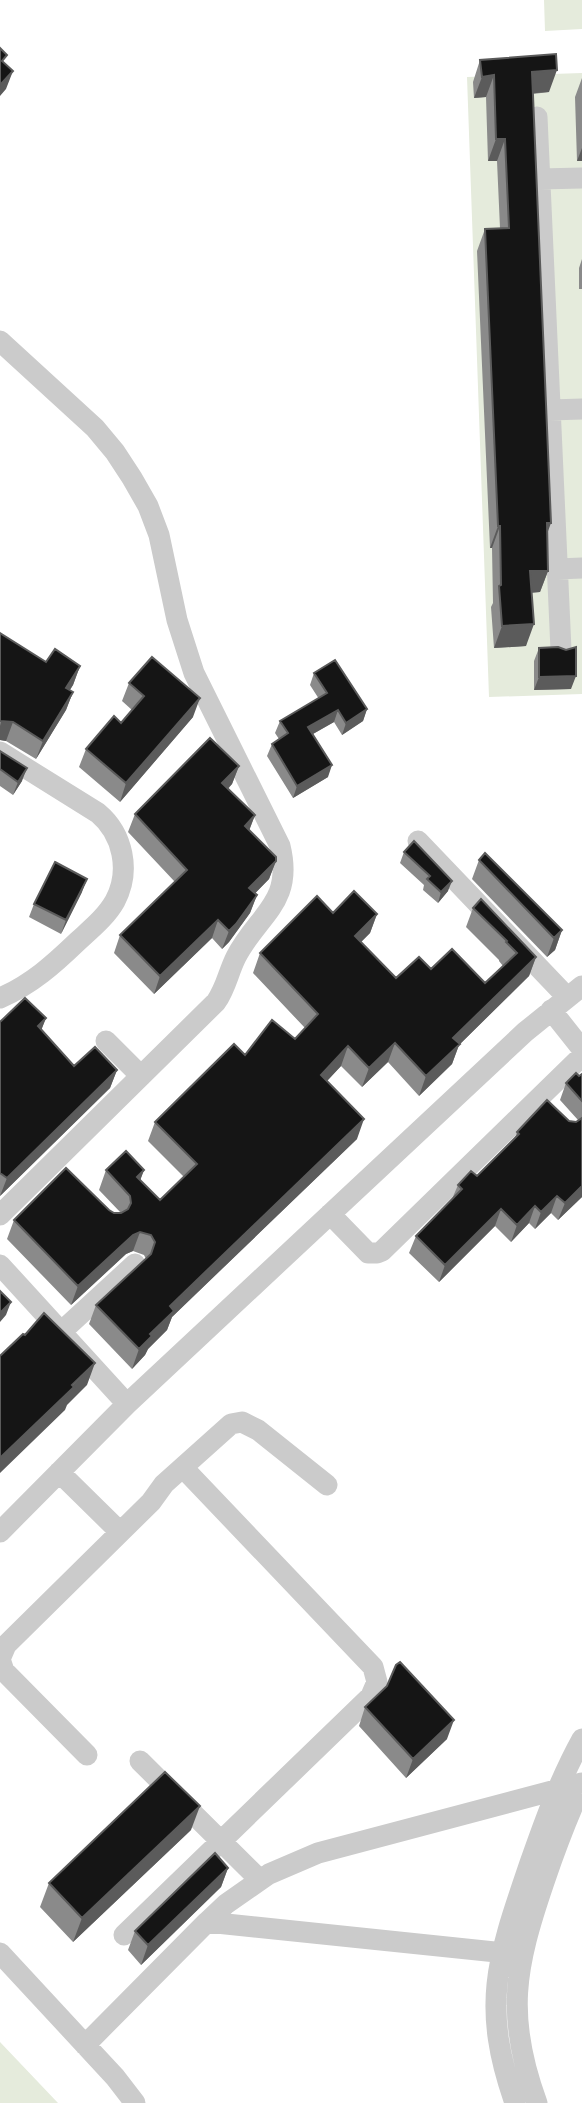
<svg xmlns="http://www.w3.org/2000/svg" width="582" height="2103" font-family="'Exo 2',sans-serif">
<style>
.green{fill:#e5ebdc}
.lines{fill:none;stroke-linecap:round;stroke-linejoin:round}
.minor{stroke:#cbcbcb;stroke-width:21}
.wall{fill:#8a8a8a}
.shaded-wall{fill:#5b5b5b}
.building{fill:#151515;stroke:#5b5b5b;stroke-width:2}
</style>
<rect width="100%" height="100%" fill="#fff"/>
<path class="green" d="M544,0H582V29L545,31Z
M582,73V694L489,697L467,77Z
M0,2042L58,2103H0Z"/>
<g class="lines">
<path class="minor" d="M537,117L561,650
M540,179L582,178
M0,341L95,428L115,452L132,478L148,506L159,535L177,620L194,673L280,846C294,903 258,914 236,957C228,973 226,988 216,1002L0,1215
M550,410L582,409
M558,569L582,568
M0,752L98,813C123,834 131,871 115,901C106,917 91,929 78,941C54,964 31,985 0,998
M418,841L567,997
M551,1010L582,1049
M106,1041L141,1076
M330,1214L368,1253H377L382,1251L582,1056
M0,1265L127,1404
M61,1332L135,1264
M59,1472L120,1532
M0,1532L127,1404L525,1032L582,986
M87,1755L4,1671L0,1659L6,1645L151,1502L164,1484L231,1424L242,1422L258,1430L327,1485
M140,1761L260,1880
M207,1922L515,1954
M124,1935L371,1696L377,1682L373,1667L190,1475
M0,1953L115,2077L135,2103
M85,2045L207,1922L226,1904L269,1874L318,1853L582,1783
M515,2103C480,2004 498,1957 530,1863C545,1820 560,1779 582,1739
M537,2103C505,2016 515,1967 544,1882C555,1850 567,1817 582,1786"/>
</g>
<path class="wall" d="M480,60L549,92L533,94L548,571L540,592L532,593L526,646L494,648L491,607L493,603L492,548H490L477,251L485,229L500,228L497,161H488L486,97L474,98L473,82Z
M582,78V161H577L575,97Z
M582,259V289H579V268Z
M0,633L46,662L80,666L73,685L70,690L73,692L66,710L36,759L6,741L0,740Z
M539,648L571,689L534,690V661Z
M314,673L367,709L363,721L342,735L334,722L313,734L328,777L293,798L267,756L272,744L279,739L275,733L280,721L319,699L310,685Z
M129,683L193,717L120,802L79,767L86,749L121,723L132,710L122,701Z
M0,751L22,781L13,795L0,786Z
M239,766L232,784L228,789L255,815L249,831L276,861L269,879L255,893L257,895L250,913L229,942L222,949L212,938L154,994L114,953L120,935L175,882L128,832L135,814Z
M404,852L448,891L438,903L423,890L424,885L400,863Z
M479,860L562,930L555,950L547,957L472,879Z
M82,892L61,934L29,917L34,904Z
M473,908L536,957L529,976L459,1045L452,1064L419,1096L388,1062L362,1087L341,1066L327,1081L357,1139L172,1317L167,1330L148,1349L145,1355L132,1369L89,1324L96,1305L146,1259L144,1255L133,1251L126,1254L71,1305L7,1239L14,1220L109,1210L114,1213H121L99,1190L106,1170H144L140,1180L160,1200L184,1177L148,1141L155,1122L245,1055L295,1039L305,1028L253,973L260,953L333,913L377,914L370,933L361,942L396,978L431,969L485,983L503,966L499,961V960L466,927Z
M46,1018L41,1030L74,1066L117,1070L110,1088L0,1196V1022Z
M582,1074V1197L558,1220L551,1213L535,1229L529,1223L511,1242L495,1226L439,1282L409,1253L416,1236L452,1199L458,1185L477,1176L515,1138L517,1132L569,1121L576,1122L578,1120L560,1100L566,1083L579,1076Z
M365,1707L447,1739L406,1778L359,1726Z
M191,1830L73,1942L40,1907L49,1883Z
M228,1868L221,1887L141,1965L128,1950L135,1931Z"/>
<path class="shaded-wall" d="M557,70L549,92L524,94L532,72Z
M13,71L6,89L0,96V85Z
M494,75L486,97L474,98L482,77Z
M496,139H505L497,161H488Z
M582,148V161H577Z
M547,523H551L543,545Z
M498,526H500L492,548H490Z
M530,571H548L540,592L522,593Z
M534,624L526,646L494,648L502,626Z
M80,666L73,685L59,706L66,688Z
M576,676L571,689L534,690L539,677Z
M73,692L66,710L36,759L43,741Z
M200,698L193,717L120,802L126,783Z
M367,709L363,721L342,735L346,723Z
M338,710L334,722L304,739L308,727Z
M1,722H13L6,741L0,740V726Z
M332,765L328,777L293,798L297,786Z
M239,766L232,784L216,801L222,783Z
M27,768L22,781L13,795L18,782Z
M255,815L248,833L245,826Z
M276,861L269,879L243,906L249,888Z
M87,879L82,892L61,934L66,920Z
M452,881L448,891L438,903L441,892Z
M257,895L250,913L229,942L222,949L229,931Z
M377,914L370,933L348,955L355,936Z
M218,920L212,938L154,994L160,976Z
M562,930L555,950L547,957L554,938Z
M536,957L529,976L459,1045L452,1064L419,1096L426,1076L453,1038Z
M46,1018L39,1036L38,1026Z
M395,1043L388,1062L362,1087L369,1068Z
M348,1046L341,1066L314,1095L321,1075Z
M117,1070L110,1088L0,1196L7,1178Z
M364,1119L357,1139L172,1317L167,1330L148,1349L145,1355L132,1369L139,1349L170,1306Z
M144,1170L137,1189L130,1196L137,1177Z
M582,1186V1197L558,1220L565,1203Z
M557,1196L551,1213L535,1229L541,1212Z
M535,1206L529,1223L511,1242L517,1225Z
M501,1209L495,1226L439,1282L445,1265Z
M140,1232L133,1251L126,1254L71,1305L78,1286L133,1235Z
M11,1302L6,1315L0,1322V1313Z
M95,1363L87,1385L67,1405L65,1410L0,1473V1458Z
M454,1720L447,1739L406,1778L413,1759Z
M200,1806L191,1830L73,1942L82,1918Z
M228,1868L221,1887L141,1965L148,1945Z"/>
<path class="building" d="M0,48L7,55L2,61L13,71L0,85Z
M556,54L557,70L532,72L551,523H547L548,571H530L534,624L502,626L499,586L501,585L500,526H498L485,229L509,228L505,139H496L494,75L482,77L480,60Z
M0,633L46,662L55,649L80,666L66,688L73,692L43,741L13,722L0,721Z
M558,647L566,650L576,647V676L539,677V648Z
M152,657L200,698L126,783L86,749L114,716L121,723L144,696L129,683Z
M335,660L367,709L346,723L338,710L308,727L332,765L297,786L272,744L288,733L280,721L327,693L314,673Z
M210,738L239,766L222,783L255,815L245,826L276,857V861L249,888L257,895L236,924L229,931L218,920L160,976L120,935L187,870L135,814Z
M0,751L27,768L18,782L0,769Z
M414,841L452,881L441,892L427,879L430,876L404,852Z
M485,853L562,930L554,938L479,860Z
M55,862L87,879L66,920L34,904Z
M354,891L377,914L355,936L396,978L419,957L431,969L452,949L485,983L517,953L506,942L507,941L473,908L481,899L536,957L453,1038L460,1044L426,1076L395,1043L369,1068L348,1046L321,1075L364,1119L170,1306L174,1311L150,1334L152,1336L139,1349L96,1305L151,1254L155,1242L151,1235L140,1232L133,1235L78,1286L14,1220L66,1168L109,1210L114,1213H121L128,1209L131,1203L130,1196L106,1170L126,1151L144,1170L137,1177L160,1200L197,1164L155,1122L234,1044L245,1055L272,1020L295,1039L318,1014L260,953L317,896L333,913Z
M25,998L46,1018L38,1026L74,1066L95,1047L117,1070L7,1178L0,1173V1022Z
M576,1073L579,1076L582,1074V1101L566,1083Z
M547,1100L569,1121L576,1122L582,1118V1186L565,1203L557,1196L541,1212L535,1206L517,1225L501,1209L445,1265L416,1236L462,1189L458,1185L471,1171L477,1176L519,1134L517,1132Z
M0,1291L11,1302L0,1313Z
M44,1313L95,1363L72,1385L74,1387L0,1458V1356L23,1334L25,1335Z
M400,1662L454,1720L413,1759L365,1707L387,1686L396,1665Z
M165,1772L200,1806L82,1918L49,1883Z
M215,1853L228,1868L148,1945L135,1931Z"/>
</svg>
